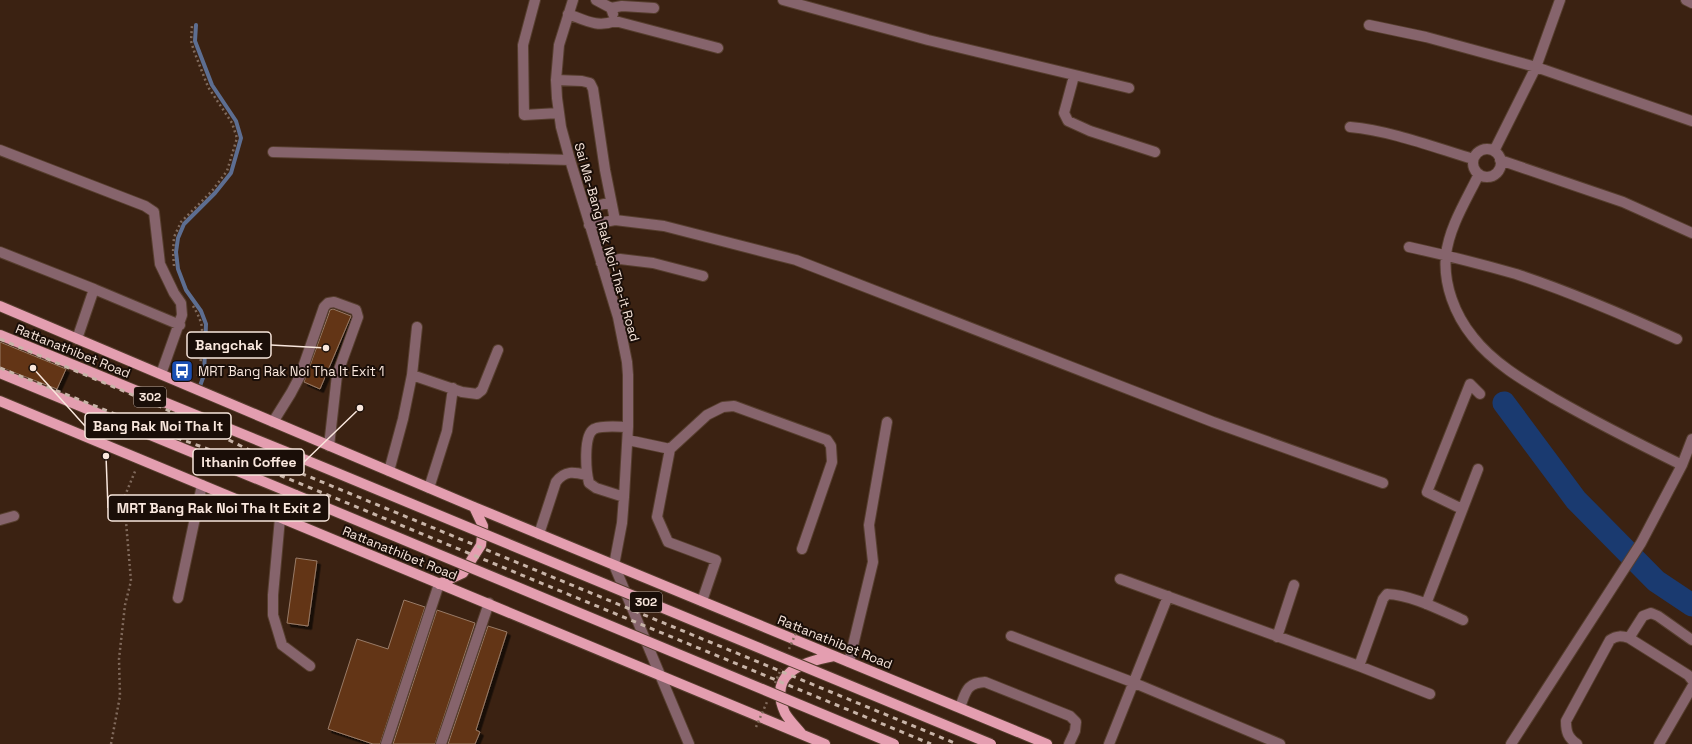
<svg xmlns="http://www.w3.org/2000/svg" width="1692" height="744" font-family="'Space Grotesk',sans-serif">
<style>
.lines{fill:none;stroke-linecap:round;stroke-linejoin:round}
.stream{stroke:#5d6e91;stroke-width:4}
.river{stroke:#1a3a70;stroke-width:23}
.building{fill:#643613;stroke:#987a67;filter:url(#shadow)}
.minor-casing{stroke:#563e2e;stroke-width:12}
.major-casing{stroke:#563e2e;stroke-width:12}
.path{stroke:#806a5c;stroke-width:2.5;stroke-dasharray:2 3;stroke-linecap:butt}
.minor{stroke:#86646c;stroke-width:10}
.major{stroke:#e49eb0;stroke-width:10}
.rail{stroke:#c8b4a8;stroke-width:3;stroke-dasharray:5 5;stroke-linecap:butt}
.major-bridge-casing{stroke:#563e2e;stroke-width:12;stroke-linecap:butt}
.path-bridge{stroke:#806a5c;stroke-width:2.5;stroke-dasharray:2 3;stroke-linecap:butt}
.major-bridge{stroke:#e49eb0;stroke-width:10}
.labels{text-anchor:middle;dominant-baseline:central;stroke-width:4;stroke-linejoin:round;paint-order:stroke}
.shield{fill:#1a0e08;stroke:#b6a69d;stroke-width:1}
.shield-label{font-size:12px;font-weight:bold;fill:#f9e7dd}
.street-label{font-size:13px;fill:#f9e7dd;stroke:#1a0e08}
.poi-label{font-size:13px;fill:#f9e7dd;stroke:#1a0e08;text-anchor:start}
.leader{fill:none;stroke:#f9e7dd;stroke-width:1.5}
.callout-dot{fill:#f9e7dd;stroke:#1a0e08;stroke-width:1.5}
.callout{fill:#1a0e08;stroke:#f9e7dd;stroke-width:1.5}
.callout-label{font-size:14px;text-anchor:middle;font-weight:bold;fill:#f9e7dd}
</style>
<defs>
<filter id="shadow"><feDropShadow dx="3.5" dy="3.5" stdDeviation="0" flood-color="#0009"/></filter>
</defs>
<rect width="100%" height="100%" fill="#3b2212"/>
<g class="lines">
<path class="stream" d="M196,25L195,41L212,85L236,121L241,138L231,173L215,193L184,224L178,238L176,252L178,269L186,290L201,311L206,324L204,375L200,386"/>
<path class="river" d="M1504,403L1576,500L1656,581L1692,605"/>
</g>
<path class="building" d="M333,309L351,316L320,389L304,382L328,316L330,310Z
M0,342L66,369L57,389L0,367Z
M296,558L317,561L308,626L287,623Z
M404,600L425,607L380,744H373L328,729L357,639L388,649Z
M437,610L475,623L435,744H393Z
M488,626L507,632L476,730L480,732L475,744H448Z"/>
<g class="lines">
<g class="minor-casing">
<path id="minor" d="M535,0L523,45L524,115L559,113
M573,0L559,45L556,80L557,98L561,127L570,160L618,317L627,362L628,375V427L624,497L622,523L614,565L689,744
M596,0L611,8L613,14
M783,0L928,40L1129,88
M1686,0L1692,3
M611,8L622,6L654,8
M568,14C585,20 597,28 615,21L718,48
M1369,25L1426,37L1536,67L1692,121
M1074,76L1064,113L1068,121L1090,131L1155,152
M556,80L582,81L590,83L593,89L605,170L615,220
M1350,127C1392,131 1433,147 1473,159
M1473 163a14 14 0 1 1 28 0a14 14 0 1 1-28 0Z
M0,150L145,206L154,212L160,264L174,293L181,303L182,315L161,374
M1494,151L1536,67L1560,0
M273,152L570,160
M1500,160L1623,202L1692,233
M1479,174C1467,199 1449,227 1446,255C1443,284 1455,315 1473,337C1494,364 1526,382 1555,399C1597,423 1639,444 1682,465
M585,209L611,202
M589,225L615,220L664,226L796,260L1213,422L1383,483
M1409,247C1445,255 1481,264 1516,274C1571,292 1624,315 1677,339
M0,252L94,289
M601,263L620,259L653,263L703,276
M77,339L94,289L180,325
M412,375L417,327
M273,422L291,393L300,376L324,307L328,303L334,302L356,310L358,317L337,375L329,446
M628,440L670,449
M389,471L403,419L412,375L462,392L477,394L482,390L498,350
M429,488L447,431L453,388
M624,497L596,488L589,483C586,472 583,435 594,429C603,425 618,427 628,427
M1462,509L1427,492L1470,384L1480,394
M280,518L273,595V615L282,645L310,666
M0,520L14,516
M539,534L556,482C565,470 574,472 586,475
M1120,579L1359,666L1430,694
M178,598L202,485
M702,601L716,560L668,542L657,517L670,449L707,415L723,407L734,406L827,440L831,446L832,462L802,549
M1426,604L1478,469
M1011,636L1132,682L1280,744
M1277,637L1294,585
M1692,640L1658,616L1651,613L1643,616L1629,638L1688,675L1692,680
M849,662L873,562L869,525L887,422
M1359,666L1383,599L1387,594C1412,595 1440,610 1463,620
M960,707C966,692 966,683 985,682L1070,716L1076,722L1075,731L1069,744
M386,744L439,584
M441,744L489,603
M1109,744L1168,596
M1511,744L1641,543L1682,465L1692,439
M1577,744C1568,738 1566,732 1566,721L1610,640C1617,635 1622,636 1629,638
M1659,744L1692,687"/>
</g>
<g class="major-casing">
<path id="major" d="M0,306L474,507L1047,744
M0,335L301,458
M0,373L296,495
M0,401L825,744
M439,584L463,573L481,545L483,526L474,507
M801,733C796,727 789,720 785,713C767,673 802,662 834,656"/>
</g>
<path class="path" d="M174,266L173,252L174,237L181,222L212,191L227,171L237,138L232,123L208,87L194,51L191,41L192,25
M193,306C196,311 199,316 201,323C204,332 201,370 197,378
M799,626L810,630L809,634
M111,744L120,696L119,659L125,605L131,581L124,498L136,469"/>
<use href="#minor" class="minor"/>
<use href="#major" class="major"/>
<path class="rail" d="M0,339L159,406L276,463L957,744
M0,368L155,430L272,472L931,744"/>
<g class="major-bridge-casing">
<path id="major-bridge" d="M301,458L991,744
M296,495L894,744"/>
</g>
<path class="path-bridge" d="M789,649L799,626
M775,683L781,669
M756,727L767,702"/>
<use href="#major-bridge" class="major-bridge"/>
</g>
<defs>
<g id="bus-square" transform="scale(1.15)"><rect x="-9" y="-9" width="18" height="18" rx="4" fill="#1a4fb4" stroke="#1a0e08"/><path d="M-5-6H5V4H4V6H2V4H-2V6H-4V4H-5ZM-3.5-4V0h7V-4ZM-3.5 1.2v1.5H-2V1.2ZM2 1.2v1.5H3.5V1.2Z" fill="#fff"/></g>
</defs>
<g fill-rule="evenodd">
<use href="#bus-square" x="182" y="371"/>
</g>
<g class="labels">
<g class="shield">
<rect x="134" y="387" width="32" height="20" rx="3"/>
<rect x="630" y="592" width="32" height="20" rx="3"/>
</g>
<g class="shield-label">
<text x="150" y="397">302</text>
<text x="646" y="602">302</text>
</g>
<g class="street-label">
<text transform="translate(607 242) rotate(74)">Sai Ma-Bang Rak Noi-Tha-it Road</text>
<text transform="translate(73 351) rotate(22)">Rattanathibet Road</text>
<text transform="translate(400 553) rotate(22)">Rattanathibet Road</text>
<text transform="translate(835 642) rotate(22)">Rattanathibet Road</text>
</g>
<g class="poi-label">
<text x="198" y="371">MRT Bang Rak Noi Tha It Exit 1</text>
</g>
</g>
<path class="leader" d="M326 348L271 345M33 368L85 426M360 408L304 462M106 456L108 508"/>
<g class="callout-dot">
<circle cx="326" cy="348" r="4"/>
<circle cx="33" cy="368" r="4"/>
<circle cx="360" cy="408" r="4"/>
<circle cx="106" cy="456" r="4"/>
</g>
<g class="callout">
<rect x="187" y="332" width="84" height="26" rx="4"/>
<rect x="85" y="413" width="146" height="26" rx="4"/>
<rect x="193" y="449" width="111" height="26" rx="4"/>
<rect x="108" y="495" width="221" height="26" rx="4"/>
</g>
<g class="callout-label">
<text x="229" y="350">Bangchak</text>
<text x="158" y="431">Bang Rak Noi Tha It</text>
<text x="249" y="467">Ithanin Coffee</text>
<text x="219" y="513">MRT Bang Rak Noi Tha It Exit 2</text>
</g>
</svg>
